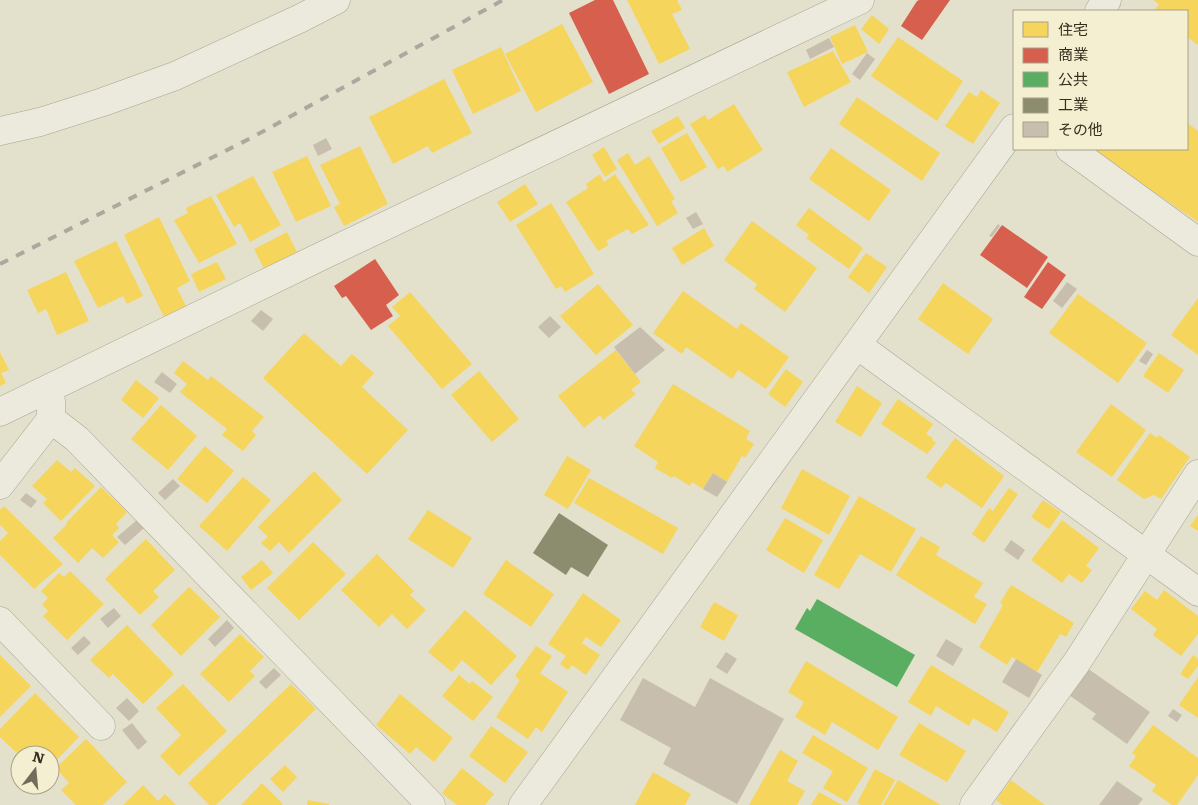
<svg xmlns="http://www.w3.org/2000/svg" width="1198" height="805" font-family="Literata,'Noto Sans JP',serif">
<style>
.homes{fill:#f6d55c}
.shops{fill:#d6604d}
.public{fill:#5aae61}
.industry{fill:#8c8c6e}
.building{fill:#c7bead}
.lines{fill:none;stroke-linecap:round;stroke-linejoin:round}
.minor-casing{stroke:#a8a496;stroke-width:29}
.tertiary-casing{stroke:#a8a496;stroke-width:29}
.minor{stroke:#ece9dd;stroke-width:28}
.tertiary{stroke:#ece9dd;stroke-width:28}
.rail{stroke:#aba89e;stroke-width:4;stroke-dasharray:9 9;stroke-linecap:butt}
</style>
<rect width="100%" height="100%" fill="#e3e0cc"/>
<path class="homes" d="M627,0H677L682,10L672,14L690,49L659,64Z
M1153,0H1198V45L1187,37V11H1154L1159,4Z
M872,15L889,29L879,44L861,29Z
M562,24L593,82L536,112L505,54Z
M855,25L868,52L842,64L830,37Z
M898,37L963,81L937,121L871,76Z
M501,47L521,91L473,114L452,70Z
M833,51L851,82L804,107L787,72Z
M444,79L472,133L432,153L428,146L393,164L369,117Z
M981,90L1000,103L973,144L945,126L969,92L977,97Z
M857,97L940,153L922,181L839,124Z
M734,104L763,150L727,172L724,166L718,169L690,124L705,115L708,120Z
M678,116L685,128L659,144L651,131Z
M1187,123L1198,131V222L1091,149H1187Z
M687,133L707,167L681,182L661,148Z
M360,146L388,204L344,226L334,207L340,204L320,165Z
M604,147L617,169L605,177L592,155Z
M831,148L891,190L869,221L809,179Z
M628,153L635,165L649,156L675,199L671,201L678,213L657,226L617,160Z
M307,156L331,206L296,222L272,172Z
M600,174L604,182L615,174L649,225L632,234L628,229L606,241L609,245L598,251L566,202L588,188L586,184Z
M253,176L281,225L250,242L240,223L234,227L216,195Z
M525,184L538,204L510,222L497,202Z
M211,196L237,244L199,263L174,220L188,213L186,208Z
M551,203L594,274L565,292L561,286L556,289L516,225Z
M809,208L863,248L849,269L806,238L809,235L796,225Z
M159,217L190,281L177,288L186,306L164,317L124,235Z
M752,221L817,268L785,312L754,289L757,284L724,260Z
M704,228L714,246L682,265L672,248Z
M287,232L297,252L264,269L254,249Z
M116,241L143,296L127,304L123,296L98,308L74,261Z
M866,253L887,267L869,293L848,277Z
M217,262L226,279L199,292L191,274Z
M66,272L89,321L57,335L46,309L38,313L27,290Z
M943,283L993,319L968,354L918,319Z
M598,284L633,325L596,355L560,316Z
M683,291L737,329L741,323L789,357L766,389L738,370L732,379L686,347L682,354L653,333Z
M410,292L472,364L442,389L388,326L400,316L392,307Z
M1078,294L1147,343L1118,383L1049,333Z
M1198,298V355L1171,335Z
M304,333L341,366L352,354L374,373L362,387L408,430L367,474L263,378Z
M616,350L641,382L631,390L636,394L603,420L600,415L584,428L558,396Z
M0,352L9,370L1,373L6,383L0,386Z
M1159,353L1184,370L1168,393L1143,376Z
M183,361L208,380L211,376L264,417L252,431L256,435L243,451L222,435L227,429L180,392L187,384L174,373Z
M786,369L803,382L785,407L768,394Z
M479,371L519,419L492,442L451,395Z
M136,380L159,398L143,418L121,400Z
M673,384L750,431L746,439L754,444L745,458L742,456L727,482L713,473L703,489L692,482L690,486L674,476L672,478L655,468L658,462L634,446Z
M857,386L882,403L861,437L835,422Z
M898,399L933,424L926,434L933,438L932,440L936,443L927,454L881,424Z
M1111,404L1146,430L1112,477L1076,452Z
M161,405L197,436L168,470L131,439Z
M1150,433L1157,438L1159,435L1190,457L1161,499L1154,495L1144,499L1117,480Z
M955,438L1004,476L982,508L946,483L941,488L926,477Z
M205,446L234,471L207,503L177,479Z
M567,456L591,470L568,509L544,495Z
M57,460L71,472L75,468L95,486L61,521L43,503L47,499L32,486Z
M802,469L850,496L829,535L781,508Z
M314,471L342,500L289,553L279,542L270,551L261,543L268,537L258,527Z
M243,477L271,500L227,551L199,526Z
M589,478L678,528L663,554L574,503Z
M101,487L127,512L116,524L119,528L112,535L119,542L103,558L92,548L78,563L53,538L67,524L66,523Z
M1009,488L1018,494L984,543L972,534L989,508L993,511Z
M859,496L916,529L891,572L860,554L839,589L814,575Z
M1043,500L1061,512L1049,529L1031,517Z
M4,506L63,564L34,589L0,555V541L8,533L0,525V510Z
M428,510L472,538L453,568L408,539Z
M1198,515V531L1190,526Z
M785,518L823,540L804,573L766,550Z
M1062,520L1099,548L1086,566L1092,570L1082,583L1069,574L1062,583L1031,560Z
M921,536L940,547L936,555L983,583L974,597L987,604L975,624L896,575Z
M146,539L175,570L153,591L159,597L140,615L105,579Z
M313,542L346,574L299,620L267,588Z
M377,554L414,591L410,595L426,610L407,629L392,614L379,627L341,590Z
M262,560L273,573L251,590L241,577Z
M506,560L554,594L531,627L483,594Z
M70,571L104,604L67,640L43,616L48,611L42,604L48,598L41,591L59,573L64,577Z
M1011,585L1074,623L1066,637L1060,634L1037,672L1012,657L1007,665L979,647L1003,605L1000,603Z
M189,587L220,617L181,656L151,625Z
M1164,590L1198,616V634L1181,656L1153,635L1157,629L1131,609L1145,591L1157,600Z
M583,593L621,620L601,647L586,637L582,643L600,655L586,675L572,665L568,670L560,664L566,656L548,644Z
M714,602L738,615L724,641L700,627Z
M465,610L517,656L491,685L462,660L452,672L428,652Z
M127,625L174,674L143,704L113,674L109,678L90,660Z
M240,634L264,657L250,671L255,676L229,702L200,674Z
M536,646L552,656L540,673L568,692L542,732L536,727L528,739L496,717L520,680L515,676Z
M0,655L31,686L0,717Z
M1193,655L1198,659V666L1188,679L1180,674Z
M806,661L898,717L878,750L832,722L825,735L795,717L804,702L788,692Z
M931,665L1009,712L997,732L973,718L969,726L936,706L931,716L908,702Z
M459,675L470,684L472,681L493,697L473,721L442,696Z
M1198,677V718L1179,705Z
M183,684L227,731L179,776L160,756L181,735L156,708Z
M291,684L316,709L216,805H209L188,783Z
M35,693L79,737L50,767V755H20V756L0,737V729Z
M400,694L453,738L434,762L416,747L410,754L376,725Z
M919,723L966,751L947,782L899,755Z
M1153,725L1198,758V775L1177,805H1172L1152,791L1156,785L1129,766L1136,756L1132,753Z
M491,726L528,752L505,783L469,756Z
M813,735L868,768L847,802L823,788L833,771L802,753Z
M86,739L127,782L103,805H76L61,790L69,783L56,768Z
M780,750L798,761L787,781L805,791L797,805H749Z
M285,765L297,777L283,792L270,779Z
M462,768L494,794L485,805H457L442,793Z
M875,769L895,780L881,805H861L857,803Z
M653,772L691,794L685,805H635Z
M898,780L941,805H883Z
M1011,780L1045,805H1003L996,800Z
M262,783L283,804L282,805H241Z
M143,785L158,801L165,794L176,805H123Z
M819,792L842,805H811Z
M308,800L329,804V805H307Z"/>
<path class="shops" d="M595,0H613L649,74L609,94L569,13Z
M919,0H950L922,40L901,26L917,1Z
M1002,225L1048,257L1027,288L980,255Z
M375,259L399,295L386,305L393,316L371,330L346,296L342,298L334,286Z
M1048,262L1066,275L1042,309L1024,297Z"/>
<path class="public" d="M817,599L915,655L897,687L795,629L807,608L810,611Z"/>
<path class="industry" d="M559,513L608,545L588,577L571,567L566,575L533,553Z"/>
<path class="building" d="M829,38L834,47L810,59L806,50Z
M867,53L875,59L860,80L852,74Z
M326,138L332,149L318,156L313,145Z
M696,212L703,224L693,229L686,218Z
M998,224L1000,226L992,237L989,236Z
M1067,282L1077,289L1062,308L1053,301Z
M261,310L273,319L263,331L251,321Z
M550,316L561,327L549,338L538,327Z
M640,327L665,350L635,374L614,347Z
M1147,350L1153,354L1146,365L1139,361Z
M162,372L177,384L170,393L154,382Z
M713,473L727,482L717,497L703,489Z
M173,479L180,486L165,500L158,493Z
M26,493L37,501L31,508L20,500Z
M137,520L144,528L125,545L117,537Z
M1011,540L1025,550L1018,560L1004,550Z
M114,608L121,616L108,628L100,619Z
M227,620L234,628L215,647L208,639Z
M84,636L91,643L78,655L71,648Z
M946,639L963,649L953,666L936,656Z
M726,652L737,659L727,674L716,667Z
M1016,659L1042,675L1029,698L1002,682Z
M1084,666L1150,712L1127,744L1092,719L1096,714L1066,693Z
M274,668L281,675L266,689L259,682Z
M643,678L695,707L710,678L784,719L737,804L663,764L671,748L620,720Z
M127,698L139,711L129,721L116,708Z
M1173,709L1182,715L1177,722L1168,716Z
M132,723L147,742L138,750L122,730Z
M1117,781L1143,799L1138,805H1099Z"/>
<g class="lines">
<g class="minor-casing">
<path id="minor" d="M1099,11L1107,0
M1070,149L1198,242
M857,345L1198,592
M0,412L328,253L860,0
M51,419L77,439L431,805
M0,485L51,419V401
M0,621L101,726
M523,805L1014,128
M974,805L1077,662L1198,474"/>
</g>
<g class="tertiary-casing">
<path id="tertiary" d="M0,131L40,122L103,102L175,76L299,19L336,0"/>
</g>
<use href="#minor" class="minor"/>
<use href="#tertiary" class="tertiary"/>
<path class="rail" d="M0,264L251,138L503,0"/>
</g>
<rect x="1013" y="10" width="175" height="140" fill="#f5efd2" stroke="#a9a18a"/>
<rect x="1023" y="22" width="25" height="15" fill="#f6d55c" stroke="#a9a18a"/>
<text x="1058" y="35" font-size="15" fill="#372d1e">住宅</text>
<rect x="1023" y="48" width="25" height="15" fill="#d6604d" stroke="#a9a18a"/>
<text x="1058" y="60" font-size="15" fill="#372d1e">商業</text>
<rect x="1023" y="72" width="25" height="15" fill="#5aae61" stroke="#a9a18a"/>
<text x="1058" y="85" font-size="15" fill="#372d1e">公共</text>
<rect x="1023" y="98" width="25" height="15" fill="#8c8c6e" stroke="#a9a18a"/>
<text x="1058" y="110" font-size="15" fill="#372d1e">工業</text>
<rect x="1023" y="122" width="25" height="15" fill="#c7bead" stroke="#a9a18a"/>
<text x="1058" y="135" font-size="15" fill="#372d1e">その他</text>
<g transform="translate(35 770) rotate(16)"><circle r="24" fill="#f5efd2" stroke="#a9a18a"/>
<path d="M0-4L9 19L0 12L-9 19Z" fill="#736c5b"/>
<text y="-8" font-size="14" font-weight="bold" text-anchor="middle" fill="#372d1e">N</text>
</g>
</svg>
